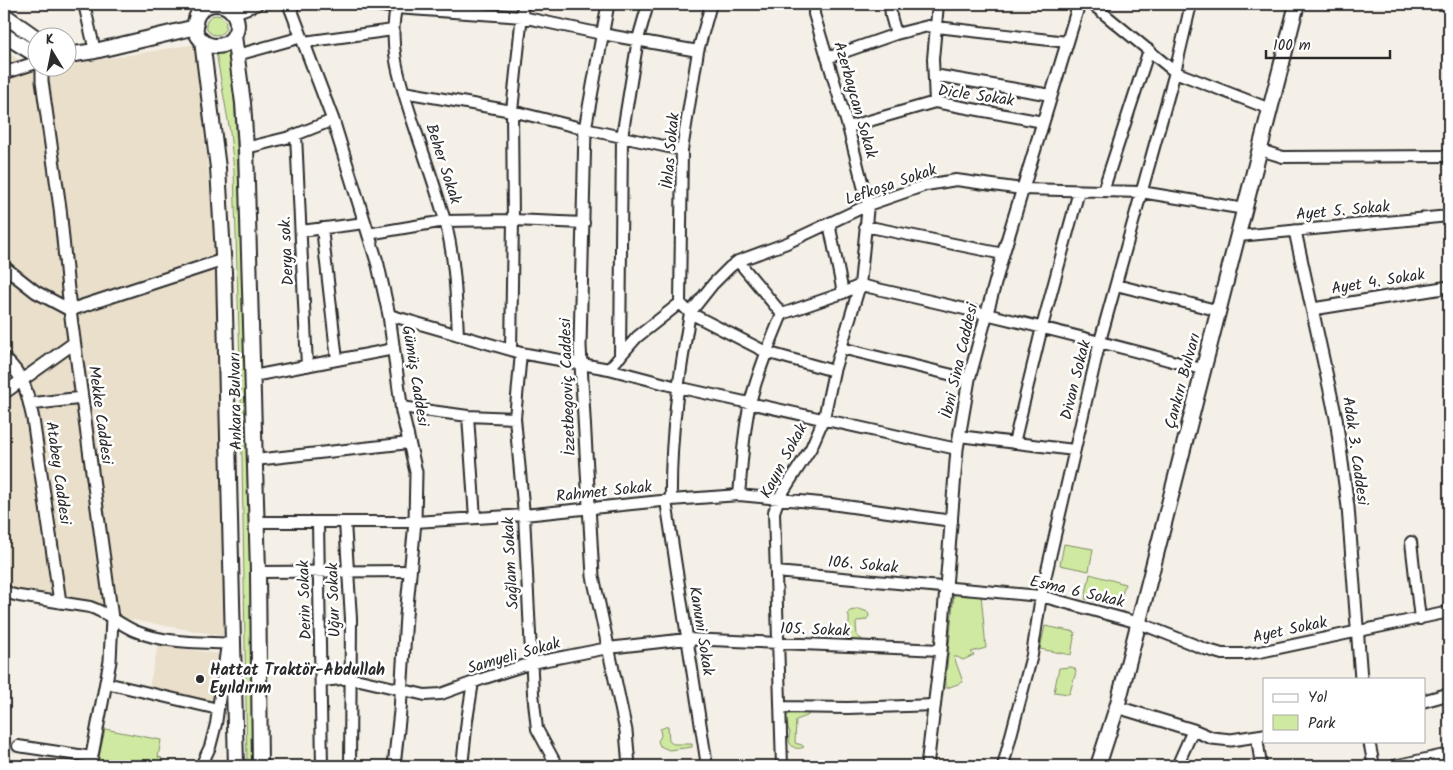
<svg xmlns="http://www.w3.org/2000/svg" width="1453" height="770" font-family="Kalam,sans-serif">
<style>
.built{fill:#e9dfca}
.green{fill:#cfeaa0;stroke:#7d8a66}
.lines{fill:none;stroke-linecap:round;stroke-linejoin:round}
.minor-casing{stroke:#2b2b2b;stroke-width:14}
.tertiary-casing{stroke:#2b2b2b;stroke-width:15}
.secondary-casing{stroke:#2b2b2b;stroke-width:18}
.minor{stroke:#fff;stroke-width:10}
.tertiary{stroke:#fff;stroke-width:11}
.secondary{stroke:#fff;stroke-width:14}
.poi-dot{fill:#2b2b2b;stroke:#fff;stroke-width:2}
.labels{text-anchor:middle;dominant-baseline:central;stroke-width:5;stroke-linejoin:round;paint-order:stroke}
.street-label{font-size:16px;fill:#2b2b2b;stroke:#fff}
.poi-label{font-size:16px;font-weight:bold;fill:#2b2b2b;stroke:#fff;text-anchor:start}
</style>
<rect width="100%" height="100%" fill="#f5f0e7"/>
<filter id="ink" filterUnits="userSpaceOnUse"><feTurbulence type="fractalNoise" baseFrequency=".02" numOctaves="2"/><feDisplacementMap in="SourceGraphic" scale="10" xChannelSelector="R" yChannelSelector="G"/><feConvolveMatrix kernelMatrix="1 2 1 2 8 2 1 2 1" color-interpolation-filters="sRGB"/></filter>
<g filter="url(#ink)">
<path class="built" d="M195,44L219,279L230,637L86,612L28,604L4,598V48L27,68L40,69L68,68V65Z
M158,645L219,654L213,701L149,687Z"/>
<path class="green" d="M206 25a10 10 0 1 1 20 0a10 10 0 1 1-20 0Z
M231,50C247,288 251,527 254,766H247L241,396L234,171L230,132L216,52Z
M1064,544L1093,549L1089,571L1060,565Z
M1090,574L1125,584L1119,606L1085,599Z
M954,592L981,594L986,648L971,652L974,655L963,660L957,657H954L963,682L947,688H945Z
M859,609L868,612L869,616L866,620L858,621L856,623L857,636L863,640L861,644C838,641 853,627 848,613L850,611Z
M1045,626L1075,632L1071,655L1040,649Z
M1072,667L1075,669L1076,672L1070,692L1069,694L1054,692L1059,668Z
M794,711H808L810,713L807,716L796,720L795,743L802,745L804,747C794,752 786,743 790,733L788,728L786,716Z
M668,726L669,741L673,744H692V747L669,750L660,746L658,741L661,736L660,729Z
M105,729L161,740L158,757L162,758L160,766H97Z"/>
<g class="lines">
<g class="minor-casing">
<path id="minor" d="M84,4L95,51
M369,4L396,8L522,17L602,34L698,51
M397,4C387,43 400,82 412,119C423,153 436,187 445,221C455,258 456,296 458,335
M890,4L891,16L896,34
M1092,4L1175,72L1270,109
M304,42L393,30
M237,55L302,37
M827,58L896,34L928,26L1067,42
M934,75L1051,95
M404,92L512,111L585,129L682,150
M935,102L933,59L938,4
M848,127L935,102L1043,122
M296,135L307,366
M246,148L290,137L333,120
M1260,150L1283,157L1449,156
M1103,191L1149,50
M829,223L843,293
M865,226L1003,254
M322,228L337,360
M301,231L365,223
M368,234L445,221L513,220L584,223
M1239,236L1449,216
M738,261L782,314
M1116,285L1220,311
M680,303L682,150L698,51L711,4
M389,315L521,353L609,369L677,387L957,449
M841,348L969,379
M511,350L513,220L512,111L523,4
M521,353L515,418L524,515L533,693L537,729L557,766
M620,357L622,137L638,39L648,4
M609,369L637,337L680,303L690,313L713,284L730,267L738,261L787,243L868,205L926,185L956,180L1022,189L1141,192L1245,209
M253,376L394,349
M401,407L468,416L515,418
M468,416L475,518
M959,436L1074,450
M1014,443L1042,327L1079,191
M255,460L409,443
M739,495C742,465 743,433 750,403C758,372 770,343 782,314L843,293L860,285C976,311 1090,338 1205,370
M671,500C670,435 679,377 690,313L766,352L834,371
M666,501L707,766
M257,522H415L524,515L671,500L739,495L831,504L952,521
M318,522L322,766
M345,522L351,619L350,766
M1411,542L1420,619
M258,572L410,571
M776,572L1041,596L1139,623L1205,649L1222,654H1245L1260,652L1449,612
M4,590L11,594L19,596L90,607C106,612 119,624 135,631C166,644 201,642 234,644
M322,681L351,678L425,695L441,694L485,678L532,663L608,648L687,639L941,650
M106,683L218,709
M781,707L848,708L935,705
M1257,737L1261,766
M1369,741L1374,766
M18,746L92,757
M201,766L210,747L216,724L227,644
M462,766L467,720L473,682
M782,766L774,512L779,498L811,448L824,418L834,371L860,285L868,205L848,127L814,14V4
M1003,766L1032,655L1041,596L1100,341L1175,72L1191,4
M1177,766L1193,730
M1394,766L1449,754"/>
</g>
<g class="tertiary-casing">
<path id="tertiary" d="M289,4L333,120L378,265L389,315L402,412L416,472L415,522L406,616L400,711L394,766
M608,4L585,129L580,346L593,576L626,731L629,766
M233,13L257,4
M42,68V81L60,208L70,310L112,618L110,661L90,766
M4,73L38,62
M1295,231L1336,418L1348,507L1361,679
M4,267L36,292L70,310L223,260
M1313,309L1449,287
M4,358C25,377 27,392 33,419L60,602
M4,393L74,343
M30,404L82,398
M1424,701L1449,694
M1117,707L1193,730L1212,738L1231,740L1264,735
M927,766L941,650L957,449L969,379L1003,254L1079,4"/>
</g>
<g class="secondary-casing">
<path id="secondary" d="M195 25a21 21 0 1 1 42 0a21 21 0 1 1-42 0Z
M4,15L38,39
M4,35L38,56
M234,36L243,103L246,148L258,572L260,766
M202,41L218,168L224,272L236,766
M68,55L95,51L196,27
M1098,766L1117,707L1297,4"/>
</g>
<use href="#minor" class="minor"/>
<use href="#tertiary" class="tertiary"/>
<use href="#secondary" class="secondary"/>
</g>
</g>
<circle class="poi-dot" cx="200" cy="679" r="5"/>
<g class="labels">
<g class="street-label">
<text transform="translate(976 96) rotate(8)">Dicle Sokak</text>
<text transform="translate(855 100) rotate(74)">Azerbaycan Sokak</text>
<text transform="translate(671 151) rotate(-85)">İhlas Sokak</text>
<text transform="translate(443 164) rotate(72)">Beher Sokak</text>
<text transform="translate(891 185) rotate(-19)">Lefkoşa Sokak</text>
<text transform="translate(1343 211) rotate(-5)">Ayet 5. Sokak</text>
<text transform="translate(287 251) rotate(-93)">Derya sok.</text>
<text transform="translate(1378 282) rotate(-9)">Ayet 4. Sokak</text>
<text transform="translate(960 361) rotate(-77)">İbni Sina Caddesi</text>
<text transform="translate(415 376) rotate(81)">Gümüş Caddesi</text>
<text transform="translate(1076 380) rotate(-76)">Divan Sokak</text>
<text transform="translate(1183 381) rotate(-75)">Çankırı Bulvarı</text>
<text transform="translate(568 387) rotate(-92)">İzzetbegoviç Caddesi</text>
<text transform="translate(236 401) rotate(-91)">Ankara Bulvarı</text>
<text transform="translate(100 415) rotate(82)">Mekke Caddesi</text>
<text transform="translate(1355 451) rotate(82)">Adak 3. Caddesi</text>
<text transform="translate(784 461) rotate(-62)">Kayın Sokak</text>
<text transform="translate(58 473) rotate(82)">Atabey Caddesi</text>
<text transform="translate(604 492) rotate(-6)">Rahmet Sokak</text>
<text transform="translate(511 563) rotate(-93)">Sağlam Sokak</text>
<text transform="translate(863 565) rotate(5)">106. Sokak</text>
<text transform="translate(1077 592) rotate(13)">Esma 6 Sokak</text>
<text transform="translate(305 600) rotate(-92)">Derin Sokak</text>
<text transform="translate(334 600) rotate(-92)">Uğur Sokak</text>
<text transform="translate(815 630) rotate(2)">105. Sokak</text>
<text transform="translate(1290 630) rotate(-12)">Ayet Sokak</text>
<text transform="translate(701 631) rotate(81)">Kanuni Sokak</text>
<text transform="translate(514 656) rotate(-16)">Samyeli Sokak</text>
</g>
<g class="poi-label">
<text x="210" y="670">Hattat Traktör-Abdullah<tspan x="210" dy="18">Eyıldırım</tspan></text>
</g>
</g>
<rect width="1453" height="770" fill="none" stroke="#fff" stroke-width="20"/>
<rect x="10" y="10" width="1433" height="750" fill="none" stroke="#2b2b2b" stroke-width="2" filter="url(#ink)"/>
<rect x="1263" y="678" width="162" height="65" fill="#ffffff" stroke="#aaaaaa"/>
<rect x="1273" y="694" width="25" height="8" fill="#ffffff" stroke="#aaaaaa"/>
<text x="1308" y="702" font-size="15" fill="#2b2b2b">Yol</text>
<rect x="1273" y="715" width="25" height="15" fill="#cfeaa0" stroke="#aaaaaa"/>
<text x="1308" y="728" font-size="15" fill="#2b2b2b">Park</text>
<g transform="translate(52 52) rotate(350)"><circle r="24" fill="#ffffff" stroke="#aaaaaa"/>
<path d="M0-4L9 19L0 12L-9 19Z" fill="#2b2b2b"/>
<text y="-8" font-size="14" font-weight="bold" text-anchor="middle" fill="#2b2b2b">K</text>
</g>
<path d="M1266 50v8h124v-8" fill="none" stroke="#2b2b2b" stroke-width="2.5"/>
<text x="1273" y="50" font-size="15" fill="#2b2b2b" stroke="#ffffff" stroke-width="4" paint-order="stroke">100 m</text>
</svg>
